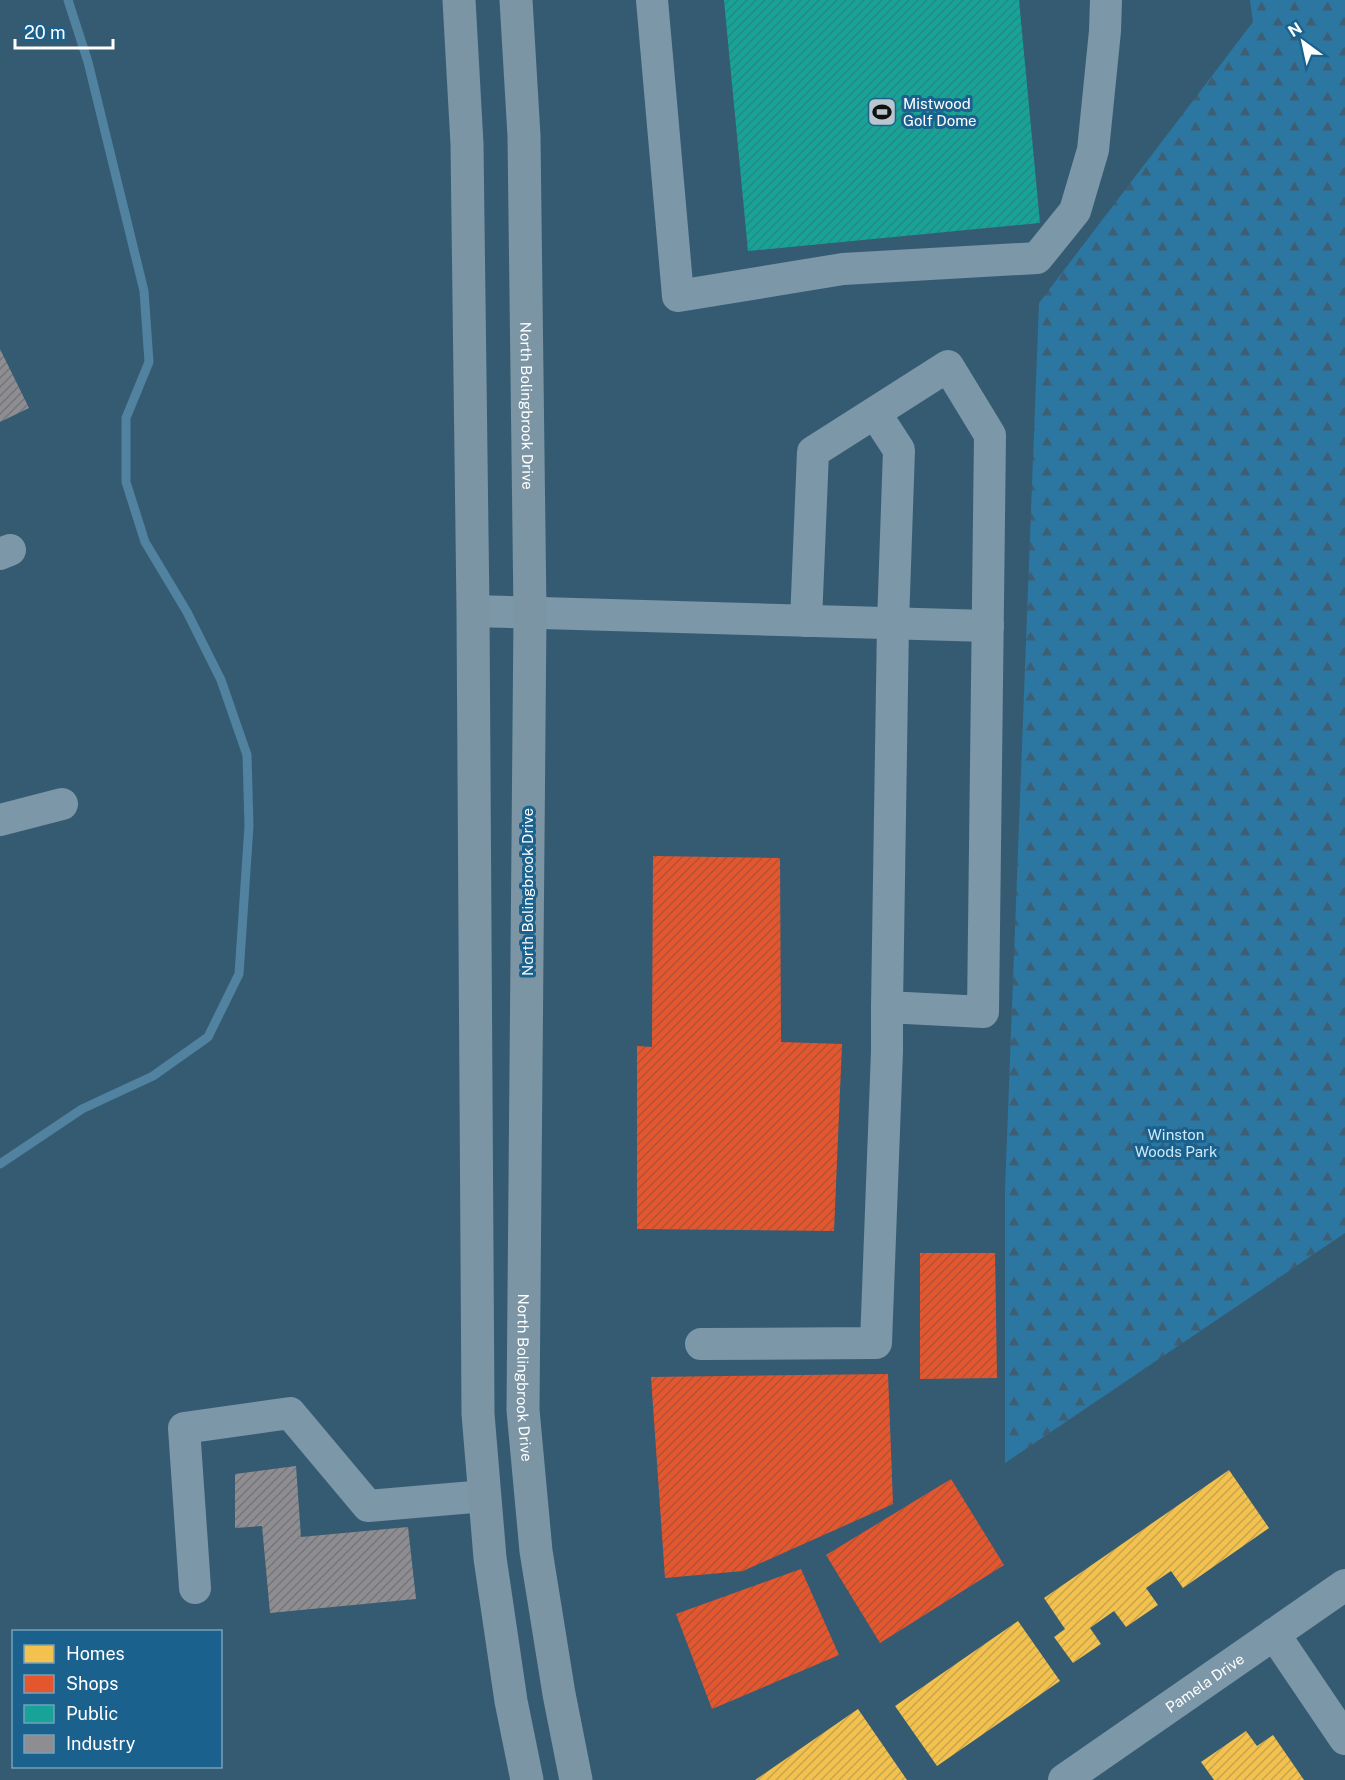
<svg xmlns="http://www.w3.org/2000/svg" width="1345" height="1780" font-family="'Public Sans',sans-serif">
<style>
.forest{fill:url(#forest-firs)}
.homes{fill:url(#homes-hatch)}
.shops{fill:url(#shops-hatch)}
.public{fill:url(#public-hatch)}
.industry{fill:url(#industry-hatch)}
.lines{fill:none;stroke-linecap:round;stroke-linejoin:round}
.stream{stroke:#5182a0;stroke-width:9}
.minor{stroke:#7c97a7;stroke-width:32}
.major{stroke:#7b95a5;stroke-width:33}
.labels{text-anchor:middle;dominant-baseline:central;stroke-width:6;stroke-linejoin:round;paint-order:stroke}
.poi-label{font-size:15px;fill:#fff;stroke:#1b618d;text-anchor:start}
.street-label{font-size:15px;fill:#fff;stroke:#1b618d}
.park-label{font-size:15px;fill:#cde9fa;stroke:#1b618d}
</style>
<defs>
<pattern id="forest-firs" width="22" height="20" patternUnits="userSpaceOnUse" patternTransform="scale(1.5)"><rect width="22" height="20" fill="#2c77a2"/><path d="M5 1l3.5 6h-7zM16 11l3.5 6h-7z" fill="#3e5f73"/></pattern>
<pattern id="homes-hatch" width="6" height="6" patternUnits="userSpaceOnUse" patternTransform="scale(1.5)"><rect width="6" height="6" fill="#f2c14e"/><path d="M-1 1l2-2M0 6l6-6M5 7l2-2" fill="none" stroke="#c8a44e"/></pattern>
<pattern id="shops-hatch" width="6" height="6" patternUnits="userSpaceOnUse" patternTransform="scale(1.5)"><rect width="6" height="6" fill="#e4572e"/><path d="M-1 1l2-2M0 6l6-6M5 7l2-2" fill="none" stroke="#af5338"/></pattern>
<pattern id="public-hatch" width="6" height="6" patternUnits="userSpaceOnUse" patternTransform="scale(1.5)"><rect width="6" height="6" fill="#17a398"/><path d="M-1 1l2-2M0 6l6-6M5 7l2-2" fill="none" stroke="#278981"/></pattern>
<pattern id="industry-hatch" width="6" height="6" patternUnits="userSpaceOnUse" patternTransform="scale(1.5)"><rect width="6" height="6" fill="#8d8d92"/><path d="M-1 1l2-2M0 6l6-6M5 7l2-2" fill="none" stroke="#76767a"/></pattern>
</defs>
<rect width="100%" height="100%" fill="#355b73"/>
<path class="forest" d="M1250,0H1345V1233L1005,1463V1190L1039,303L1253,22Z"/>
<path class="homes" d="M1229,1470L1269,1528L1183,1588L1171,1571L1146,1588L1158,1605L1126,1627L1114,1611L1090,1628L1101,1644L1073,1663L1054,1637L1065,1629L1044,1598Z
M1018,1621L1060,1681L937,1766L895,1706Z
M858,1709L907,1780H755Z
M1246,1731L1257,1746L1273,1735L1304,1780H1214L1201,1762Z"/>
<path class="shops" d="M653,856L780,858L781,1042L842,1044L834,1231L637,1229V1046L652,1047Z
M920,1253H995L997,1378L920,1379Z
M888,1374L893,1504L743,1571L665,1578L651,1377Z
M951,1479L1004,1565L880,1643L826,1555Z
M801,1569L839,1655L712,1709L676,1614Z"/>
<path class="public" d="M724,0H1019L1040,223L748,251Z"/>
<path class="industry" d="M0,349L29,408L0,422Z
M296,1466L301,1537L408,1527L416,1599L270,1613L262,1526L235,1528V1474Z"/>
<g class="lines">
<path class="stream" d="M0,1164L82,1109L153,1076L208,1037L239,974L249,826L247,755L221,680L187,612L145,542L126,482V418L149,362L144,291L88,62L68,0"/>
<g class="minor">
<path d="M652,0L678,296L843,269L1037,258L1075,211L1093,150L1105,31L1106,0"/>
<path d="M0,554L10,550"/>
<path d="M473,611L988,626"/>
<path d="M806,621L813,452L948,366L990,435L983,1012L887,1007L893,623L899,450L875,413"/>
<path d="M0,820L62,804"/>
<path d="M701,1344L876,1343L887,1051V1007"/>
<path d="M195,1588L184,1428L290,1413L368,1506L485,1496"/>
<path d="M1274,1634L1345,1739"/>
<path id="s1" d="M1064,1780L1345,1585"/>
</g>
<g class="major">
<path d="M459,0L467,144L473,611L478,1414L490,1558L511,1701L527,1780"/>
<path id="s2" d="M516,0L524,136L530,613L523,1410L536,1551L559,1694L576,1780"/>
</g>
</g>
<defs>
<g id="stadium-square" transform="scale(1.5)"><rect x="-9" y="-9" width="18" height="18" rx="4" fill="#b8c6ce" stroke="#1b618d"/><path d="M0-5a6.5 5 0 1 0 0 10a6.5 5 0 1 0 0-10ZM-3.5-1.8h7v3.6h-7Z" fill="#111"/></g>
</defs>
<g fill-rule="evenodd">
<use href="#stadium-square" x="882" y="112"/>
</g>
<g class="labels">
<g class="poi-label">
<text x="903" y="103">Mistwood<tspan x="903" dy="17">Golf Dome</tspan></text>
</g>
<g class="street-label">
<text stroke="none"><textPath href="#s2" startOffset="406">North Bolingbrook Drive</textPath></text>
<text transform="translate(527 892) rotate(-90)">North Bolingbrook Drive</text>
<text stroke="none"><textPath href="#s2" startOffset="1378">North Bolingbrook Drive</textPath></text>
<text stroke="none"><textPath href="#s1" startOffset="171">Pamela Drive</textPath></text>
</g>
<g class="park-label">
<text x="1176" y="1134">Winston<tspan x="1176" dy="17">Woods Park</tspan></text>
</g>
</g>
<rect x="12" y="1630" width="210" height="138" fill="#1b618d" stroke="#76a0bb" stroke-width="1.5"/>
<rect x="24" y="1645" width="30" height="18" fill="#f2c14e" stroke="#76a0bb" stroke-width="1.5"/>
<text x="66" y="1660" font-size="18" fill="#ffffff">Homes</text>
<rect x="24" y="1675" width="30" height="18" fill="#e4572e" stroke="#76a0bb" stroke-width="1.5"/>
<text x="66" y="1690" font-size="18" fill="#ffffff">Shops</text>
<rect x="24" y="1705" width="30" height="18" fill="#17a398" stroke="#76a0bb" stroke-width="1.5"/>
<text x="66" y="1720" font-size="18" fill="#ffffff">Public</text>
<rect x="24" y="1735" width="30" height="18" fill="#8d8d92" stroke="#76a0bb" stroke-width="1.5"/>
<text x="66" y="1750" font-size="18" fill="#ffffff">Industry</text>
<g transform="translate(1303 42) rotate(327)" stroke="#1b618d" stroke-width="4.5" paint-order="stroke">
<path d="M0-4.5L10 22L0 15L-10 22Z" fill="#ffffff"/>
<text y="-9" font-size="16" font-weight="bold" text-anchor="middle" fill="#ffffff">N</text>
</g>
<path d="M15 39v9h98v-9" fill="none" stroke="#ffffff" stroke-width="3"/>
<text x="24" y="39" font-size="18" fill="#ffffff" stroke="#1b618d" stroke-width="4.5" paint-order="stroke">20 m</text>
</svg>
